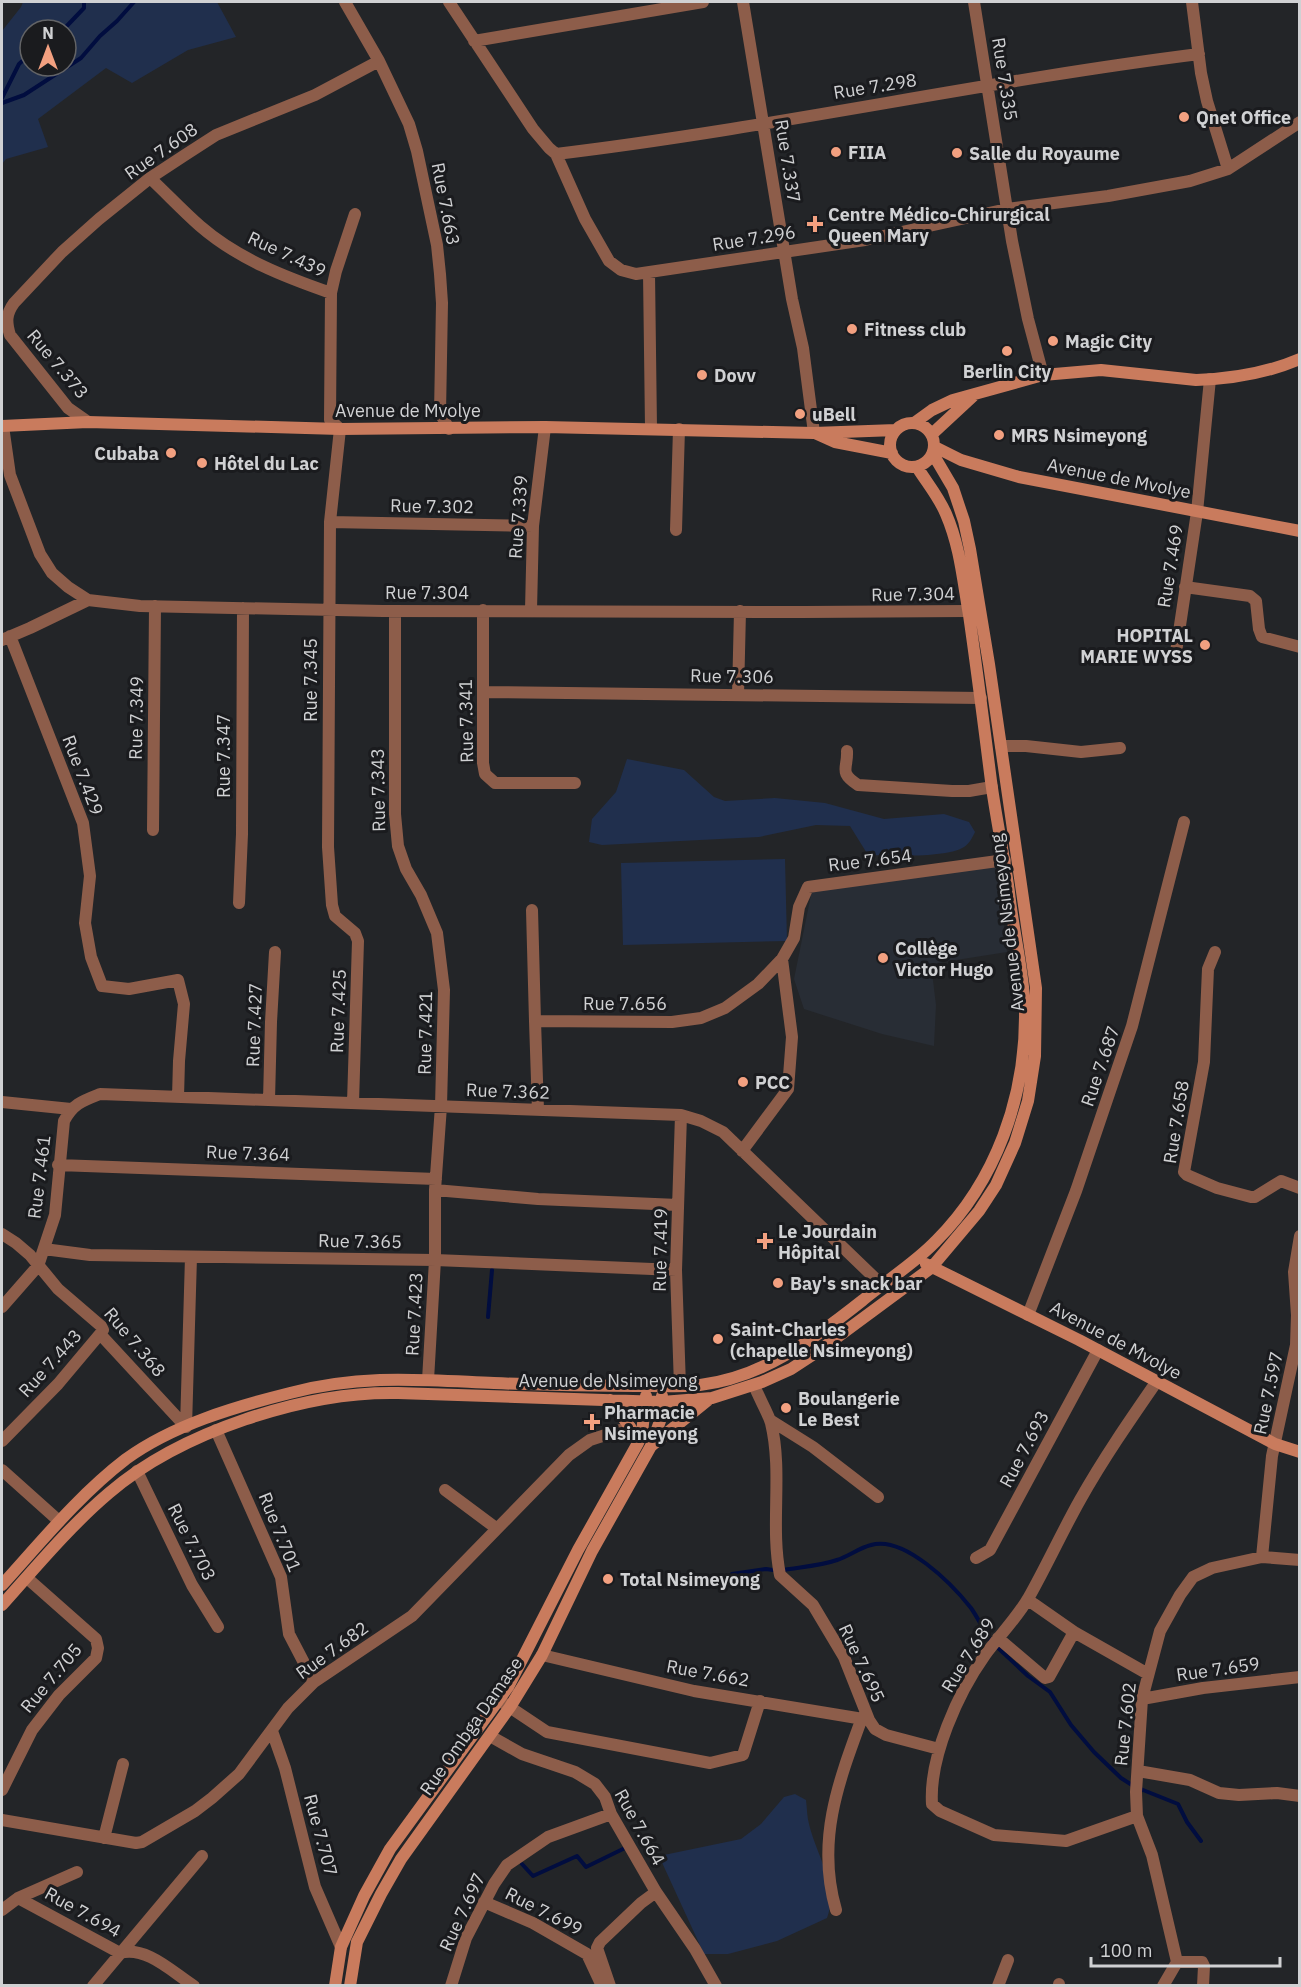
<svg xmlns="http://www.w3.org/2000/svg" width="1301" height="1987" font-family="'IBM Plex Sans',sans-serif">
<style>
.built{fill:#282d35}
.green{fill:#202f4d;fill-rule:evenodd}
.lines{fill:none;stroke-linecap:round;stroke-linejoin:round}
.stream{stroke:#010d3f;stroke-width:4}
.street{stroke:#8d5d4a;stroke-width:12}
.secondary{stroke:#c97b5d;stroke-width:12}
.poi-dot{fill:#f2a080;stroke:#1a1b1e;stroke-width:2}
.labels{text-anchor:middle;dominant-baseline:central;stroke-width:6;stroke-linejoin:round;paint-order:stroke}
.street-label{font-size:18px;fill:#d0d1d3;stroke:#1a1b1e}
.poi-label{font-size:18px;font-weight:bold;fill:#d0d1d3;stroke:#1a1b1e;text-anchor:start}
</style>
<rect width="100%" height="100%" fill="#232528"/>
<path class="built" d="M997,866L1007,952L931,964L936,1005L934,1046L882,1034L804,1009L794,979L812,890Z"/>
<path class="green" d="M23,2H217L236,37L188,50L132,83L106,68L38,119L48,147L6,159L2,164V31L21,7ZM30,30H66V66H30Z
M627,759L684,770L714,797L725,801L775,798L825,803L884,819L944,814L969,822L975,832C972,838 970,843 964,847C947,858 889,856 868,855L850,826L816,825L759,837L602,845L589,842L592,819L616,792Z
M785,859L787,941L623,945L621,863Z
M795,1794L806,1800C807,1808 807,1817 809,1824C816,1854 839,1887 827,1918L777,1941L728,1954H704L659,1856L741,1839L761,1824L784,1797Z"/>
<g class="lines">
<path class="stream" d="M63,30L84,8V2
M2,98L19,64L30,54
M2,103L24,95L81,58L100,36L117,21L134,2
M488,1317L492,1270
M783,1570C801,1567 820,1566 837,1560C849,1556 859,1548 871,1545C904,1535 952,1584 971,1608C978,1618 983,1629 990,1640
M732,1574L766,1569L773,1570
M996,1646L1028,1676L1050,1692L1071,1725L1094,1752L1121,1778L1132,1785
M1138,1788L1178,1804L1187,1822L1201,1841
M522,1864L533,1876L577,1856L586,1867L625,1848"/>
<path class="street" d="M345,2L379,61L409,124L417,151L437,245L440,274L442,303L440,413L449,429
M449,2L533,129L549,148L556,154L585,219L609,261L621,270L636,274L865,240L1007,209L1108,196L1190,181L1228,169L1300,122
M743,2L792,299L803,348L814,433
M974,2L1012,241L1028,319L1043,375
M1192,2L1201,73L1207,101L1228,169
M474,41L703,2
M556,154C772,128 984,81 1199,54
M150,178C167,194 183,211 200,226C238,259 285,277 331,293L330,420L340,429L330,522L328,847L332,905L335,916L355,933L358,941L353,1103
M649,273L651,428
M331,293L336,271L355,214
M88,422L68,408L10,335C6,322 6,314 14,303L62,252L99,219L150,178L185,155L216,135L315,95L379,61
M3,426L10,475L40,554L52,573L68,587L88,600L140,606L383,611L804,612L968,611
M330,522L533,526
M676,530L679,429
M1185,587L1250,596L1256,601L1259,629L1262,637L1300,647
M483,610V763L485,774L495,783H575
M531,610L533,526L545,427
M395,611V814L398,846L406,869L421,895L437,933L444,990L441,1106L435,1190V1260L428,1380
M10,636L83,823L90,876L85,923L91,957L102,986L129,989L178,980L184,1004L179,1061L178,1097
M2,640L30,628L88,600
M1176,652L1197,512L1210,379
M483,692L981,698
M738,695L740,611
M1001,746H1026L1081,752L1120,748
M847,751C848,769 838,772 858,785L952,791H969L992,787
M153,830L155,606
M239,903L242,834L243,608
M532,910L535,1021
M1215,952L1208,969L1204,1062L1184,1172L1187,1175L1217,1188L1251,1197H1255L1281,1181L1300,1188
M269,1100L271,1022L275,952
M2,1102L71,1109
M538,1110L535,1021L672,1022L701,1018L725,1008L758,984L782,959
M742,1151L788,1089L792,1037L782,959L794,938L799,907L808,887L1005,860
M58,1165L436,1179
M435,1190L538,1199L678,1205
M2,1234L16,1243L30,1255L58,1289L101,1326L103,1330L100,1334L186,1427
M44,1249L90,1255L435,1260L676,1270
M2,1307L38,1266L55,1215L64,1121C73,1104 82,1101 100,1094L681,1115L701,1121L723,1132L882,1285
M1028,1315L1076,1191L1132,1026L1184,822
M754,1385C758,1396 768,1413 771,1423C783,1473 770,1525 780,1575L813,1605L844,1657L869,1720L875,1729L886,1735L939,1749
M680,1386L676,1270L681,1115
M770,1420L813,1447L878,1497
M186,1427L191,1257
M216,1430L281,1577L289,1634L314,1682
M2,1441L58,1384L100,1334
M2,1470L59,1521
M137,1471L192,1585L218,1627
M445,1490L496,1528
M1262,1557L1272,1456L1296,1345L1297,1315L1294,1272L1300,1236
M976,1558L990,1550L1098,1350
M1029,1597L1031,1602L1074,1632
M998,1638L1045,1678L1049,1677L1074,1632L1148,1674
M542,1655L694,1691L869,1720
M1142,1699L1203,1688L1300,1677
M502,1702L547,1732L710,1763L743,1755L760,1701
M272,1731L285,1768L315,1887L341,1947
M490,1736L522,1754L575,1772L595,1784L605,1797L611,1814L656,1892L695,1949L716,1986
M1138,1771L1190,1780L1219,1793L1239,1795L1277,1793L1300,1796
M2,1790L32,1730L59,1695L96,1658L98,1648L96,1639L27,1578
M1137,1816L1066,1841L994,1835L940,1811L932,1804C929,1757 958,1693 985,1655C999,1636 1017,1618 1029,1597C1047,1565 1062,1532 1080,1500C1103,1459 1130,1420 1157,1381
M2,1820L136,1843L142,1842L195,1811L212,1798L239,1774L288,1708L314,1682L412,1616L569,1455L590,1440L630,1427
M104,1838L123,1764
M18,1898L120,1953C147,1946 172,1972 194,1986
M484,1902L533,1923L587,1954L602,1986
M2,1910L18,1898L77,1872
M836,1910C816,1841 838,1783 862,1718
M1177,1962H1202L1204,1966L1203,1986
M93,1986L202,1856
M451,1986L466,1938L494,1884L507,1865L548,1837L611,1814
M610,1986L597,1948L600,1942L641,1903L656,1892
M998,1986L1008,1960
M1059,1986V1984
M1163,1986L1177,1962L1152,1855L1137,1816L1136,1792L1142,1699L1160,1631L1180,1595L1193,1577L1212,1568L1262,1557L1300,1560"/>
<path class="secondary" d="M890 445a22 22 0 1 1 44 0a22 22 0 1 1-44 0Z
M914,423L932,410L953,400L1043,375L1101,370L1196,380C1231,379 1267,373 1300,359
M2,426L88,422L340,429L545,427L814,433L896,430
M815,433L835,442L892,453
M932,434L973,396
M935,447L961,460L1019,477L1300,531
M926,1264L1079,1340L1275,1444L1300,1452
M610,1400L630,1427L638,1443
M651,1446L708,1400
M2,1585C41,1542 79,1495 126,1459C173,1425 234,1407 290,1393C362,1374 422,1380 494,1383C541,1385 588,1386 635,1386C656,1386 678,1387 700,1385C763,1378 815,1338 863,1300C887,1280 914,1264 936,1241C996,1181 1026,1097 1025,1012C1024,972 1013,932 1009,892C1004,855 996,818 991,781C984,726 977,670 969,615C963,581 960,546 946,514C939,497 927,483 917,467
M2,1605C36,1567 70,1526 109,1493C180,1432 305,1391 398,1393L662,1402L712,1398L762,1382L791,1369L820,1350L931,1268L979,1211L996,1185L1015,1143L1028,1101L1035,1056L1036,988L989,664L970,549L964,521L953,488L933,454
M335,1986L341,1947L364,1896L390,1849L508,1687L578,1550L638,1443L642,1433L646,1396
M350,1986L357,1942L381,1894L401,1859L510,1707L542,1655L592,1551L651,1446L660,1421L662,1396"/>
</g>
<g class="poi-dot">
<circle cx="1184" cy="117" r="6"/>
<circle cx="836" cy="152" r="6"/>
<circle cx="957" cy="153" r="6"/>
<path d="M812 215h6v6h6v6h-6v6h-6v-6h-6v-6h6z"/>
<circle cx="852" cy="329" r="6"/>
<circle cx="1053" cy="341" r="6"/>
<circle cx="1007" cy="351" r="6"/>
<circle cx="702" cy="375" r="6"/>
<circle cx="800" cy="414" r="6"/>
<circle cx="999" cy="435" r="6"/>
<circle cx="171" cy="453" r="6"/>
<circle cx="202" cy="463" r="6"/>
<circle cx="1205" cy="645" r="6"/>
<circle cx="883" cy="958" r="6"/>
<circle cx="743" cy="1082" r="6"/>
<path d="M762 1232h6v6h6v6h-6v6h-6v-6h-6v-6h6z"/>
<circle cx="778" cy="1283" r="6"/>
<circle cx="718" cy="1339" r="6"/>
<circle cx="786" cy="1408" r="6"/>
<path d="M589 1413h6v6h6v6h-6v6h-6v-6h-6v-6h6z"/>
<circle cx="608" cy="1579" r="6"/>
</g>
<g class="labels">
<g class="street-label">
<text transform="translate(1005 79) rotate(81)">Rue 7.335</text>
<text transform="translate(875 86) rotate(-9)">Rue 7.298</text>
<text transform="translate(161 151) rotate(-35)">Rue 7.608</text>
<text transform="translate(788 161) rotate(81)">Rue 7.337</text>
<text transform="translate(446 204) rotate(79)">Rue 7.663</text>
<text transform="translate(754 238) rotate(-9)">Rue 7.296</text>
<text transform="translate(287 254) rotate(25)">Rue 7.439</text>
<text transform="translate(58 364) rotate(50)">Rue 7.373</text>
<text x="408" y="410">Avenue de Mvolye</text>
<text transform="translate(1119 478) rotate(11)">Avenue de Mvolye</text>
<text transform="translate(432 506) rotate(1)">Rue 7.302</text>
<text transform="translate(518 517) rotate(-86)">Rue 7.339</text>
<text transform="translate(1170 566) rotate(-81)">Rue 7.469</text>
<text x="427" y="592">Rue 7.304</text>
<text transform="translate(913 594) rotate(-1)">Rue 7.304</text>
<text transform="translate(732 676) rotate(1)">Rue 7.306</text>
<text transform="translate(310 680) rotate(-90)">Rue 7.345</text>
<text transform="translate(136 718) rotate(-89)">Rue 7.349</text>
<text transform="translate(466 721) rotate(-91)">Rue 7.341</text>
<text transform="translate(223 756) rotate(-90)">Rue 7.347</text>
<text transform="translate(83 775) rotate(69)">Rue 7.429</text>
<text transform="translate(378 790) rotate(-91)">Rue 7.343</text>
<text transform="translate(870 860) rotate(-7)">Rue 7.654</text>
<text transform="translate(1007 923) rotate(-97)">Avenue de Nsimeyong</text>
<text x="625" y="1003">Rue 7.656</text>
<text transform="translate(338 1011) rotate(-88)">Rue 7.425</text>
<text transform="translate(254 1025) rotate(-88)">Rue 7.427</text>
<text transform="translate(425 1033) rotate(-89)">Rue 7.421</text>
<text transform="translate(1100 1066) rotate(-71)">Rue 7.687</text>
<text transform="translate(508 1091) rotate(2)">Rue 7.362</text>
<text transform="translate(1176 1122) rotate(-81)">Rue 7.658</text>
<text transform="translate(248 1153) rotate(2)">Rue 7.364</text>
<text transform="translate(39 1177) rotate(-83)">Rue 7.461</text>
<text transform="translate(360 1241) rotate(1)">Rue 7.365</text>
<text transform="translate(660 1250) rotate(-89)">Rue 7.419</text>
<text transform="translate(414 1314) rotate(-87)">Rue 7.423</text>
<text transform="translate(1116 1340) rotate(28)">Avenue de Mvolye</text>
<text transform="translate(135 1342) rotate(50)">Rue 7.368</text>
<text transform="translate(50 1363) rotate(-48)">Rue 7.443</text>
<text x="608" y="1380">Avenue de Nsimeyong</text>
<text transform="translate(1268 1393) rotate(-78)">Rue 7.597</text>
<text transform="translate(1024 1449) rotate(-62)">Rue 7.693</text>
<text transform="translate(280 1532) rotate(68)">Rue 7.701</text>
<text transform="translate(192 1542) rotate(63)">Rue 7.703</text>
<text transform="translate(332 1650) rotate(-36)">Rue 7.682</text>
<text transform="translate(968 1655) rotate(-58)">Rue 7.689</text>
<text transform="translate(862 1663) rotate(65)">Rue 7.695</text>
<text transform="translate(1218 1669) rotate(-8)">Rue 7.659</text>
<text transform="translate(708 1673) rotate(10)">Rue 7.662</text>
<text transform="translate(51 1678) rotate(-50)">Rue 7.705</text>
<text transform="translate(1125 1724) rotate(-84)">Rue 7.602</text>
<text transform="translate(471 1726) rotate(-55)">Rue Ombga Damase</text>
<text transform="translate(640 1827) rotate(61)">Rue 7.664</text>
<text transform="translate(321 1835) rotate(75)">Rue 7.707</text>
<text transform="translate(544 1911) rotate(27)">Rue 7.699</text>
<text transform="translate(83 1912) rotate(29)">Rue 7.694</text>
<text transform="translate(462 1912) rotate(-65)">Rue 7.697</text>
</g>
<g class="poi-label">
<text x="1196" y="117">Qnet Office</text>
<text x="848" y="152">FIIA</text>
<text x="969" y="153">Salle du Royaume</text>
<text x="828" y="214">Centre Médico-Chirurgical<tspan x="828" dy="21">Queen Mary</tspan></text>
<text x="864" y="329">Fitness club</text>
<text x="1065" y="341">Magic City</text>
<text x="1007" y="371" text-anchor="middle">Berlin City</text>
<text x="714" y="375">Dovv</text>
<text x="812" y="414">uBell</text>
<text x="1011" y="435">MRS Nsimeyong</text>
<text x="159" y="453" text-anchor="end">Cubaba</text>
<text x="214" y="463">Hôtel du Lac</text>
<text x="1193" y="635" text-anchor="end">HOPITAL<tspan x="1193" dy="21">MARIE WYSS</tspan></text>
<text x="895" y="948">Collège<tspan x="895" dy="21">Victor Hugo</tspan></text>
<text x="755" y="1082">PCC</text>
<text x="778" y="1231">Le Jourdain<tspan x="778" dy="21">Hôpital</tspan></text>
<text x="790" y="1283">Bay's snack bar</text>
<text x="730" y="1329">Saint-Charles<tspan x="730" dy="21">(chapelle Nsimeyong)</tspan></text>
<text x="798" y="1398">Boulangerie<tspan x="798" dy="21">Le Best</tspan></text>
<text x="604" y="1412">Pharmacie<tspan x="604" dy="21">Nsimeyong</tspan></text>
<text x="620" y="1579">Total Nsimeyong</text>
</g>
</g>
<rect width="1301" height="1987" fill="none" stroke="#d0d1d3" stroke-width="6"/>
<g transform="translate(48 48)"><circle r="28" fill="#1a1b1e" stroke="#636466" stroke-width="1.5"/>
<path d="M0-4.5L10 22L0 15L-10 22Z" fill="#f2a080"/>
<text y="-9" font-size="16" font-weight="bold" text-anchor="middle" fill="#d0d1d3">N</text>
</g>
<path d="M1091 1957v9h189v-9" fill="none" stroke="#d0d1d3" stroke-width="3"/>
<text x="1100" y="1957" font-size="18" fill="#d0d1d3" stroke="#1a1b1e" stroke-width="4.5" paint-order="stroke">100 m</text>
</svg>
